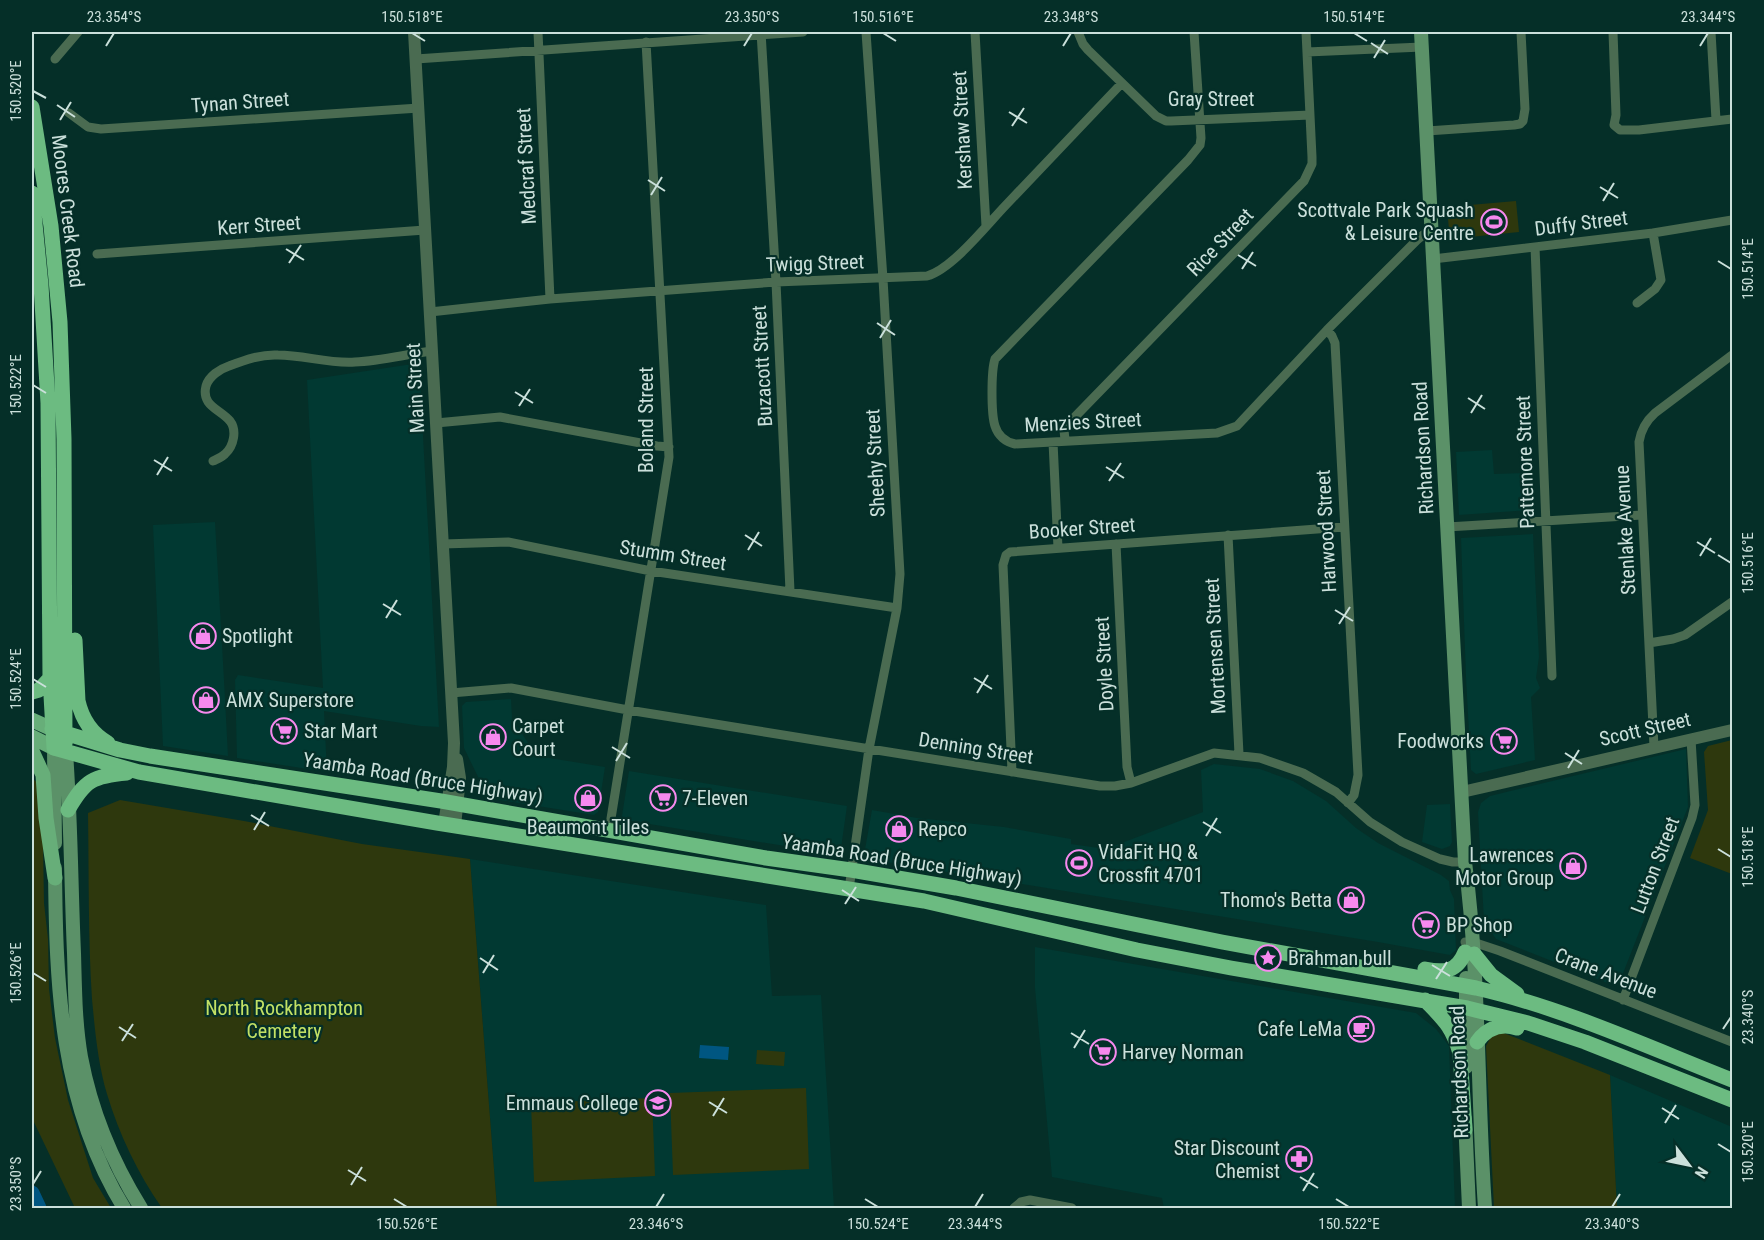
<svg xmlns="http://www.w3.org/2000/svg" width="1764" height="1240" font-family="'Roboto Condensed',sans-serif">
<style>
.built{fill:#013932}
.green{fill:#2e380d}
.water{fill:#005681}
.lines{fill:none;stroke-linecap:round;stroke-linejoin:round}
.river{stroke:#005681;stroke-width:15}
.minor{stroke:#4a6b51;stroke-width:9}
.tertiary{stroke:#4a6b51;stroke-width:12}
.secondary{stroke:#5b9168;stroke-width:14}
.primary{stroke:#67ae79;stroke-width:15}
.trunk{stroke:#6cbb81;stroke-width:15}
.ticks{fill:none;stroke:#cbe0db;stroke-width:2}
.labels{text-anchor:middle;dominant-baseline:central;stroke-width:4.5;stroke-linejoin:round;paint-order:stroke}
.street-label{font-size:20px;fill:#cbe0db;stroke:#052f28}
.poi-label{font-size:20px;fill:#cbe0db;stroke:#052f28;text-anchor:start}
.park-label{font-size:20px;fill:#c3e165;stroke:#052f28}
.neatline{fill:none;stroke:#cbe0db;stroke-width:2}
.ticks-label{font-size:15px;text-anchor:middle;fill:#cbe0db}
</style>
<rect width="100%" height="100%" fill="#052f28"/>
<path class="built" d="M419,363L439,727L421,726L324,711L327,772L237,758L235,680L238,675L323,688L307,380Z
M1492,450L1494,474L1530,473L1532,504L1528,510L1459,515L1456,452Z
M215,522L224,680L228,756L163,746L153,525Z
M1533,534L1539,657L1536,678L1540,688L1531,697L1535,760L1476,774L1471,770L1466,677L1461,538Z
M511,699L512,719L537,756L605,767L598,812L594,815L500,800L481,783L464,748L462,706L466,702Z
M1686,749L1688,807L1620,981L1610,984L1496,939L1484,921L1478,812L1481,803L1490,796Z
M1214,764L1260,769L1293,781L1326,801L1356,828L1378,843L1441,875L1449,881L1450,890L1454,899L1456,950L1450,955L1378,942L868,859L864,855L872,810L917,818L1004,827L1071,839V844L1106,849L1203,812L1201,770Z
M629,771L847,806L840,855L625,820L622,816Z
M1450,804L1452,842L1450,846L1442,849L1422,842L1427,805Z
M470,859L766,905L772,996L821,995L834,1208H497Z
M1035,947L1416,1013L1436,1029L1449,1046L1455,1208L1422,1206L1418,1208H1164L1162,1198L1052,1177L1035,988Z
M1610,1075L1732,1127V1208H1617Z"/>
<path class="green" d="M1516,201L1519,232L1460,238L1459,229L1449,230L1447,207Z
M1732,740V874L1690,858L1708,810L1704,752L1708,746Z
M32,778L42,787L44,903L48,939L49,989L55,1038L68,1100L93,1178L111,1208H75L32,1118Z
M120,800L244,821L362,844L470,859L497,1208H162C138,1174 119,1134 107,1094C98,1064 95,1031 92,999C88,937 89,875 88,813Z
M1501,1032L1610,1075L1617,1208H1494L1486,1046L1491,1037Z
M757,1050L785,1052L784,1066L756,1064Z
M806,1088L809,1169L673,1175L670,1093Z
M652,1098L655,1176L534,1182L531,1103Z"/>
<path class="water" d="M700,1045L729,1047L728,1060L699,1058Z"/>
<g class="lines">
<path class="river" d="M32,1193L39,1208"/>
<path class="minor" d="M538,32L550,299
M761,32L776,282L790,591
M975,32L986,226
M1078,32L1083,44L1088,50L1156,116L1166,121H1171L1310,115
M1194,32L1201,138L1200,145L1188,160L995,359C991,371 991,414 995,426C998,436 1006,442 1015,444L1217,433L1237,426L1327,330L1417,240L1423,235L1432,233
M1613,32L1616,115L1614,125L1620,130H1639L1732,119
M1711,32L1716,120
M1307,52L1422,47
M55,59L78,32
M416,59L803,32
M69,113L88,127L101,129L419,108
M1427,131L1514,125L1520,124L1523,121L1525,109L1521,32
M1535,247L1552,676
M97,254L425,230
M1433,259L1653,233L1732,220
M1637,303L1655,289L1661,280L1653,233
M430,312L550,299L776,282L927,276C952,269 986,226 1005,206C1044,165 1083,124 1122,83
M1327,330L1332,336L1335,343L1358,775L1354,795L1348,803
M436,423L500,417L657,446L669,447
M1065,440L1064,430L1067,425L1304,181L1312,164V157L1306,32
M1053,442L1058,548
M213,461C217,459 222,457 225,454C234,446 237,430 230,421C220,409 201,406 206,386C209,376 220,369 229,366C245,360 261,354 278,355C304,355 329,364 355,362C381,361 407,354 432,351
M1447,527L1642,515
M1228,535L1239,754
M443,544L508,542L651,571L897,608
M1116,544L1127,767L1131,783
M1649,643L1673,639L1685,635L1732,602
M451,693L511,688L628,710L1100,786H1115L1131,783L1214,753L1260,758L1303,773L1336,792L1370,822L1402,842L1440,859L1453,862H1465
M1654,747L1639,442C1641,429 1646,421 1655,413L1732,355
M1012,772L1003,565L1006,555L1010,552L1344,527
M609,831L669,457L646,42
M849,889L869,749L897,608L900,574L883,279L866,32
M1465,942H1473L1500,951L1732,1042
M1623,1000L1692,818L1695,805L1691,739
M1014,1208L1021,1202L1030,1200L1072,1208"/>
<path class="tertiary" d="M414,32L454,743L453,767L444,824
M1462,792L1732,730
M455,826L460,778L457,759"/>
<path class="secondary" d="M1421,32L1465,862C1480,977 1477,1093 1485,1208
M54,748L55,843
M66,753C71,819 71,886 74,953C75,988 75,1022 81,1057C91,1110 113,1163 141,1208
M55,868C56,987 60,1104 124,1208
M1466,978V1067
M1465,1119L1469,1208"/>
<path class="primary" d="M32,720L52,729
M32,737L54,748
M32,751L43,775L46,818L55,878"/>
<path class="trunk" d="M32,107L51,226L60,322L64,439L65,744
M32,193L41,285L48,403L50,678L54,748L139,772L437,823L924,901L1137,950L1231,968L1467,1008L1528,1023L1585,1042L1732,1100
M75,640L78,701C82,719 92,734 108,743
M32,692L39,690L50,678
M52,729L120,750L150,756L441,801L766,858L851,870L956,888L1222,942L1476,988C1564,1008 1648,1047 1732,1080
M68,810C85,780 93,776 127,773
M1474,954L1491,975L1517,994
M1425,969C1444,973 1457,972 1465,952
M1425,1000C1444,1020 1452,1026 1460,1053L1465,1130
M1477,1042C1487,1028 1501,1023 1517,1028"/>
</g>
<path class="ticks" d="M412,33L425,41M883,33L896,41M1354,33L1367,41M1371,43L1388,54M106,46L114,33M744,46L752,33M1063,46L1071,33M1700,46L1708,33M1374,58L1385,40M33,91L46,98M57,105L75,117M1009,112L1027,123M60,120L71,102M1012,126L1024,108M648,180L665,191M1600,187L1618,198M651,195L662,177M1603,201L1614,183M286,249L304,260M1238,255L1256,266M1718,261L1731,269M289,263L301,245M1242,269L1253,252M877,323L895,335M880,338L891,320M33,385L46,393M515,392L533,403M1468,398L1485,409M519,406L530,389M1471,413L1482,395M154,460L172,471M1106,467L1124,478M157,475L168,457M1109,481L1121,463M745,535L762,546M1697,542L1715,553M748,550L759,532M1718,555L1731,563M1700,556L1711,538M383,604L401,615M1335,610L1353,621M386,618L397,600M1339,624L1350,607M974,678L992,689M33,679L46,687M977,693L988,675M612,747L630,758M1565,753L1582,764M616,761L627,743M1568,768L1579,750M251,815L269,826M1203,822L1221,833M254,830L265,812M1206,836L1217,818M1718,849L1731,857M842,890L859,901M845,904L856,887M480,958L498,970M1432,965L1450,976M33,973L46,981M483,973L494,955M1436,979L1447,962M119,1027L136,1038M1723,1029L1731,1017M1071,1033L1089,1044M122,1041L133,1024M1074,1048L1085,1030M709,1102L727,1113M1662,1108L1679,1119M713,1116L724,1098M1665,1123L1676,1105M1718,1144L1731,1152M348,1170L366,1181M1300,1177L1318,1188M33,1184L41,1171M351,1185L362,1167M1303,1191L1314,1173M394,1199L407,1207M865,1199L878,1207M1336,1199L1349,1207M656,1207L664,1194M975,1207L983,1194M1612,1207L1620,1194"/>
<defs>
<g id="stadium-ring" transform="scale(1.35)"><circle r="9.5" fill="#052f28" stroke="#f689ee" stroke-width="1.5"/><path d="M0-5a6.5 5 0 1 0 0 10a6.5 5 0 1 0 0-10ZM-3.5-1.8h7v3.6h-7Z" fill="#f689ee"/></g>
<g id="shop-ring" transform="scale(1.35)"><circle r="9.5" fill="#052f28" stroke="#f689ee" stroke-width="1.5"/><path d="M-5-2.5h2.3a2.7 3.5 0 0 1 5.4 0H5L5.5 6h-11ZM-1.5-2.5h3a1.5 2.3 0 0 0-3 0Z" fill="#f689ee"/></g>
<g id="supermarket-ring" transform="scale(1.35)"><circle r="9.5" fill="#052f28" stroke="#f689ee" stroke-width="1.5"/><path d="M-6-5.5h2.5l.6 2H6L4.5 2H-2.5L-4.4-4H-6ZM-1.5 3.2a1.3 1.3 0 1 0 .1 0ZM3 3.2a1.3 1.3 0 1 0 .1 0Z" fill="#f689ee"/></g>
<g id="sight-ring" transform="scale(1.35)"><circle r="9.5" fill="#052f28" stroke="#f689ee" stroke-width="1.5"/><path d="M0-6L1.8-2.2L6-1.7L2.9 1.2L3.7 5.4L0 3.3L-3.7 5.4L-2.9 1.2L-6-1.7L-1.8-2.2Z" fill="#f689ee"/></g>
<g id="cafe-ring" transform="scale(1.35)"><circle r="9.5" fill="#052f28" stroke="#f689ee" stroke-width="1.5"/><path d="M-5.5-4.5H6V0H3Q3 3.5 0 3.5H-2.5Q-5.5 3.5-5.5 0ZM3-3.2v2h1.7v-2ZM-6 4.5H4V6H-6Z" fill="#f689ee"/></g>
<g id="school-ring" transform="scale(1.35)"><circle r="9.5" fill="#052f28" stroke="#f689ee" stroke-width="1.5"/><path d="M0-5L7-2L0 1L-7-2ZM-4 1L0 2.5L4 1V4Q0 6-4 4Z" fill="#f689ee"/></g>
<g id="pharmacy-ring" transform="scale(1.35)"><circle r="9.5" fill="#052f28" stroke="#f689ee" stroke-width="1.5"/><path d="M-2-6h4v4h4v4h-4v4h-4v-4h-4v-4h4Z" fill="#f689ee"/></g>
</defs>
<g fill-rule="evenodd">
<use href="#stadium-ring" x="1494" y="222"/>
<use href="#shop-ring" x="203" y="636"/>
<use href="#shop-ring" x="206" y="700"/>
<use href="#supermarket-ring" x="284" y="731"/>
<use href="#shop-ring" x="493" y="737"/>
<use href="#supermarket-ring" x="1504" y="741"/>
<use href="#shop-ring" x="588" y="798"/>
<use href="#supermarket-ring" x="663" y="798"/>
<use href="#shop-ring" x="899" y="829"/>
<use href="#stadium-ring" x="1079" y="863"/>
<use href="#shop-ring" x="1573" y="866"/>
<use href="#shop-ring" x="1351" y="900"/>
<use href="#supermarket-ring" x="1426" y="925"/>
<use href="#sight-ring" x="1268" y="958"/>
<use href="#cafe-ring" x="1361" y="1029"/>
<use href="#supermarket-ring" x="1103" y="1052"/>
<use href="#school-ring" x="658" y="1103"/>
<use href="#pharmacy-ring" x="1299" y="1159"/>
</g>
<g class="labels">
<g class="street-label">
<text x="1211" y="99">Gray Street</text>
<text transform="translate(240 102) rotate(-4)">Tynan Street</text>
<text transform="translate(962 130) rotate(-93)">Kershaw Street</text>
<text transform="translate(526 166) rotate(-93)">Medcraf Street</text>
<text transform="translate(68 211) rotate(83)">Moores Creek Road</text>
<text transform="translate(1581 223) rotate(-7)">Duffy Street</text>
<text transform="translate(259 225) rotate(-4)">Kerr Street</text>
<text transform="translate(1220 242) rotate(-46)">Rice Street</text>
<text transform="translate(815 263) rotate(-2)">Twigg Street</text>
<text transform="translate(762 366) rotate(-93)">Buzacott Street</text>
<text transform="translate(415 388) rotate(-93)">Main Street</text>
<text transform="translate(646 420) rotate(-90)">Boland Street</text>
<text transform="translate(1083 422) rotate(-3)">Menzies Street</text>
<text transform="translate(1423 448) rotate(-93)">Richardson Road</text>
<text transform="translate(1525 462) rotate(-92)">Pattemore Street</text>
<text transform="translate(875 463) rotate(-93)">Sheehy Street</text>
<text transform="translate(1082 528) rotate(-4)">Booker Street</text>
<text transform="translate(1625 530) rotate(-93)">Stenlake Avenue</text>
<text transform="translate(1326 531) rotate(-93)">Harwood Street</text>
<text transform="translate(673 555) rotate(9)">Stumm Street</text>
<text transform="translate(1215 646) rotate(-93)">Mortensen Street</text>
<text transform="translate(1104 664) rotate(-93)">Doyle Street</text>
<text transform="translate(1645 729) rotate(-13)">Scott Street</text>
<text transform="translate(976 748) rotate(9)">Denning Street</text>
<text transform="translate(423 778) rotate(9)">Yaamba Road (Bruce Highway)</text>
<text transform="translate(902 860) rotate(9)">Yaamba Road (Bruce Highway)</text>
<text transform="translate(1655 865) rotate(-69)">Lutton Street</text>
<text transform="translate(1606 973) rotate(21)">Crane Avenue</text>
<text transform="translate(1459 1072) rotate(-92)">Richardson Road</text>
</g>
<g class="poi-label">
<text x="1474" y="210" text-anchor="end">Scottvale Park Squash<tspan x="1474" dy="23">&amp; Leisure Centre</tspan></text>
<text x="222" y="636">Spotlight</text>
<text x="226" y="700">AMX Superstore</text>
<text x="512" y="726">Carpet<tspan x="512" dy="23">Court</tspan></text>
<text x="304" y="731">Star Mart</text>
<text x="1484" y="741" text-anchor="end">Foodworks</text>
<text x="682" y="798">7-Eleven</text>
<text x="588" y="827" text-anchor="middle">Beaumont Tiles</text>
<text x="918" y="829">Repco</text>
<text x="1098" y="852">VidaFit HQ &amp;<tspan x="1098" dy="23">Crossfit 4701</tspan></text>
<text x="1554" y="855" text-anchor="end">Lawrences<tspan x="1554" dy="23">Motor Group</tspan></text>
<text x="1332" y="900" text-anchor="end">Thomo's Betta</text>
<text x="1446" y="925">BP Shop</text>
<text x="1288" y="958">Brahman bull</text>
<text x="1342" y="1029" text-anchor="end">Cafe LeMa</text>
<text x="1122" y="1052">Harvey Norman</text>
<text x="638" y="1103" text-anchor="end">Emmaus College</text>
<text x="1280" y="1148" text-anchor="end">Star Discount<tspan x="1280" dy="23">Chemist</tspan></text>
</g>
<g class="park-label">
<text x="284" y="1008">North Rockhampton<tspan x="284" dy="23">Cemetery</tspan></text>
</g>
</g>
<rect width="1764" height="1240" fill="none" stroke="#052f28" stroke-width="66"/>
<g transform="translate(1689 1165) rotate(122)" stroke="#052f28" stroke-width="4.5" paint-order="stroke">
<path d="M0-4.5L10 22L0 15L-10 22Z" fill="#cbe0db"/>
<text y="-9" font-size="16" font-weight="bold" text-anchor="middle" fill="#cbe0db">N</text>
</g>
<rect x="33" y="33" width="1698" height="1174" class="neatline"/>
<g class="ticks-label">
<text x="114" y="22">23.354°S</text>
<text x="412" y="22">150.518°E</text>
<text x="752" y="22">23.350°S</text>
<text x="883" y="22">150.516°E</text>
<text x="1071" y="22">23.348°S</text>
<text x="1354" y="22">150.514°E</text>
<text x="1708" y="22">23.344°S</text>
<text transform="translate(16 91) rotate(-90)" y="5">150.520°E</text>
<text transform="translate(1748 269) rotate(-90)" y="5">150.514°E</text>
<text transform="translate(16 385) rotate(-90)" y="5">150.522°E</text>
<text transform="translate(1748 563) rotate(-90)" y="5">150.516°E</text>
<text transform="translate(16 679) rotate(-90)" y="5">150.524°E</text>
<text transform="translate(1748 857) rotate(-90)" y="5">150.518°E</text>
<text transform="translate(16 973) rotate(-90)" y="5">150.526°E</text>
<text transform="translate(1748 1017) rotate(-90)" y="5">23.340°S</text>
<text transform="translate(1748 1152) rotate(-90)" y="5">150.520°E</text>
<text transform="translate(16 1184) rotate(-90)" y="5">23.350°S</text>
<text x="407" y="1229">150.526°E</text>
<text x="656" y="1229">23.346°S</text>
<text x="878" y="1229">150.524°E</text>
<text x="975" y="1229">23.344°S</text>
<text x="1349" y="1229">150.522°E</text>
<text x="1612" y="1229">23.340°S</text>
</g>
</svg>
